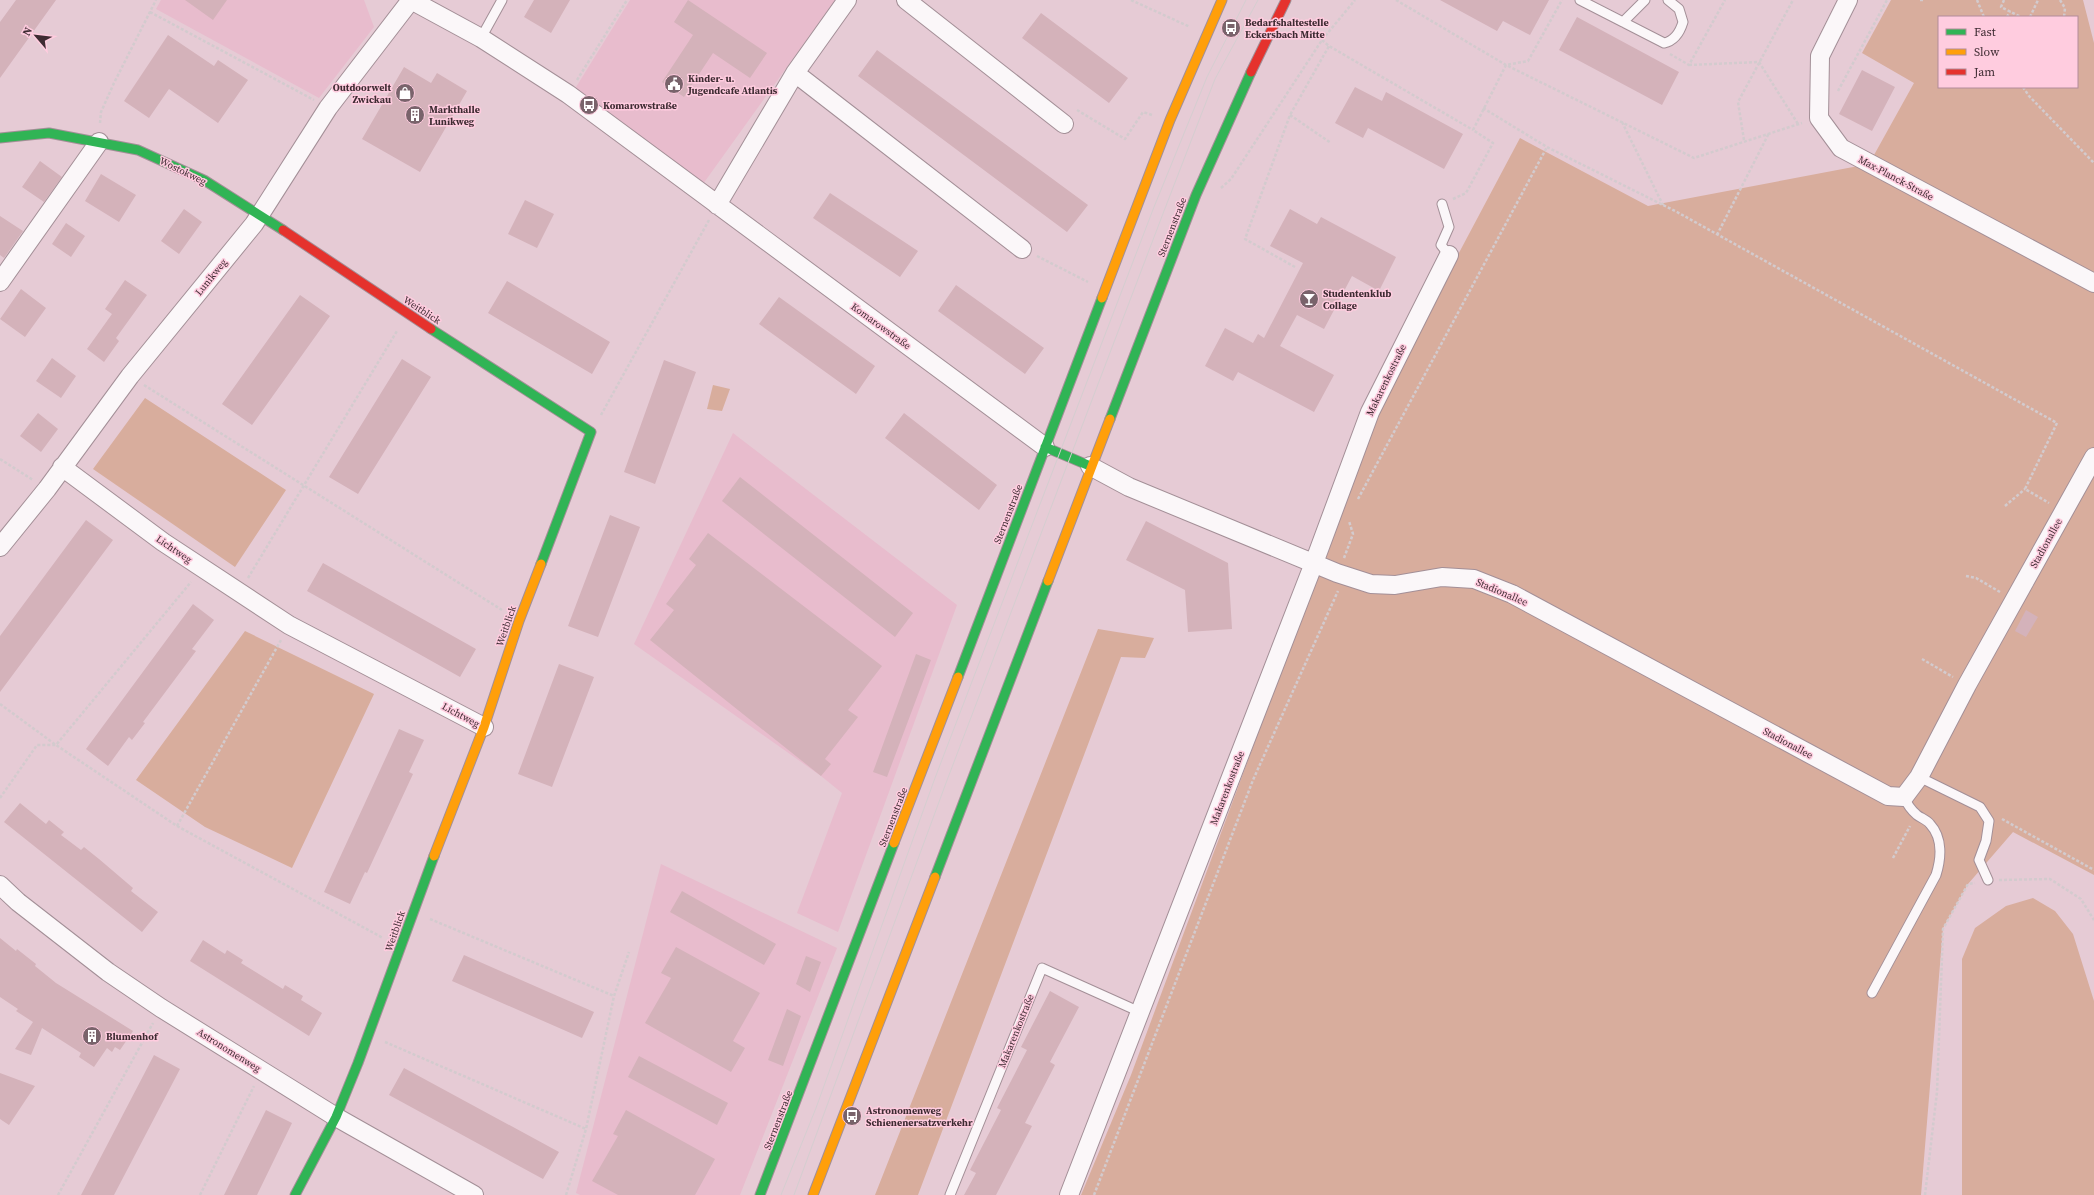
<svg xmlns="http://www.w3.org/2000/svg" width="2094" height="1195" font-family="'Source Serif 4',serif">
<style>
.built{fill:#e8bccd}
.green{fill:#d8ad9d;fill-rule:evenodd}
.building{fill:#d4b2ba}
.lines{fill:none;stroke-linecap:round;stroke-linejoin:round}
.lane-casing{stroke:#a38f97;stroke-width:11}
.street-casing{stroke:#a38f97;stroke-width:20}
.fast-casing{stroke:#a38f97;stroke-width:11}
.slow-casing{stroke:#a38f97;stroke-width:11}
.jam-casing{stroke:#a38f97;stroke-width:11}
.path{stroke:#d3cbce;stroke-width:2.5;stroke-dasharray:3 2;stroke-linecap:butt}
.lane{stroke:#fbf7f9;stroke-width:9}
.street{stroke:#fbf7f9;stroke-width:18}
.fast{stroke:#30b455;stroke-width:9}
.slow{stroke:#ff9f0a;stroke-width:9}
.jam{stroke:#e5322d;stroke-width:9}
.tram{stroke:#d5ced0;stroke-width:1}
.labels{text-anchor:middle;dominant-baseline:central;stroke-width:3;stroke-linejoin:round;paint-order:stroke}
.poi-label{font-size:10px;font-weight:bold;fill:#3e2b32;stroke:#ffccdf;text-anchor:start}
.street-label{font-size:10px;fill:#3e2b32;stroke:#ffccdf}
</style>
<rect width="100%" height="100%" fill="#e6cbd5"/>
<path class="built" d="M161,0H364L374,27L319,98L156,9Z
M630,0H835L703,184L573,92Z
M733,433L957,605L838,932L797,913L842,793L821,776L634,644Z
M661,864L837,948L740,1195H580L576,1193Z"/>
<path class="green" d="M1891,0H2083L2094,43V875L2013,832L1968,884L1943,928L1921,1195H1081L1131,1075L1385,392L1520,138L1648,206L1869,164L1914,83L1862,53ZM1939,17H2077V87H1939Z
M713,385L730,389L722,411L707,409Z
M145,398L286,490L235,567L93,469Z
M1098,629L1154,638L1145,658L1121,657L918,1195H875Z
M245,631L374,694L292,868L205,827L136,780Z
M2033,898L2055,911L2073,934L2094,1001V1195H1962V959L1975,928L2006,906Z"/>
<path class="building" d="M16,0H56L0,78V22Z
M185,0H227L213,20Z
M534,0H570L551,33L524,17Z
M688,0L767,53L750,78L713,53L684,97L662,82L693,35L674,22Z
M1440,0H1549L1530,35L1503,21L1497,31Z
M1041,13L1128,78L1109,103L1022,38Z
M1577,17L1679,72L1662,105L1559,50Z
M168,35L214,66L218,60L248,80L218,123L169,89L149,118L124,101Z
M877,50L1088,205L1067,232L858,76Z
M404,67L431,83L437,73L467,91L420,172L362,139Z
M1862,70L1895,87L1872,131L1839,114Z
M1355,87L1382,101L1386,92L1463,134L1444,169L1368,128L1363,138L1335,123Z
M40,161L62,177L44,202L22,187Z
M101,174L136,195L119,222L85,201Z
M830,193L918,251L900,277L813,218Z
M525,200L554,214L537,248L508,234Z
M184,209L202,222L179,254L161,241Z
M1290,209L1317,224L1321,217L1396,257L1379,291L1352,276L1324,329L1297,315L1280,346L1334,375L1314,412L1238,372L1233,381L1205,366L1225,328L1253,343L1258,334L1264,338L1303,263L1270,246Z
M0,216L23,231L4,258L0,255Z
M66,223L85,236L71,257L52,244Z
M125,280L147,295L116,338L119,341L104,362L87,349L112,314L105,309Z
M507,281L610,342L592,374L488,313Z
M956,285L1044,348L1025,374L938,311Z
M21,289L46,308L25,337L0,319Z
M300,295L330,316L252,425L222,404Z
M779,297L875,366L856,394L759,324Z
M52,358L76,376L61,398L36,381Z
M402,359L431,377L358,494L329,477Z
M664,360L696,372L655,484L624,472Z
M38,413L58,429L41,452L20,436Z
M904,413L997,485L979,510L885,438Z
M740,477L913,613L895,637L722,501Z
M610,515L640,527L598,637L568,626Z
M86,520L113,540L0,692V636Z
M1146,521L1228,563L1232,629L1188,632L1185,590L1126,560Z
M708,533L882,666L848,710L858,717L825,759L831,764L821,776L650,640L674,610L666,604L696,565L689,559Z
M323,563L476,649L460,677L307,591Z
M193,604L214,620L192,649L196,651L143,722L145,723L132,740L129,737L108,766L86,749Z
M2026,610L2038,617L2026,637L2015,631Z
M916,654L931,660L887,777L873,772Z
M559,664L594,677L552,787L518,774Z
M399,729L424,740L409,772L413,774L367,873L365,872L350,904L324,892Z
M20,803L46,824L49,820L64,832L61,835L81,850L84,847L99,859L133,888L131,891L158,912L142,932L4,822Z
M682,891L776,944L764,965L670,912Z
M0,938L16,951L17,949L36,964L35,966L56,983L133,1031L120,1050L115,1047L112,1052L107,1048L94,1067L79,1057L81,1053L42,1028L31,1055L15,1049L33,1022L16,1011L18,1009L0,997Z
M203,940L225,954L227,950L243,960L241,963L283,989L285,985L303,996L301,1000L322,1013L309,1036L190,961Z
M676,947L760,993L733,1041L745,1048L731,1072L645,1023L671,978L661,973Z
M464,955L594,1012L582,1038L452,981Z
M806,956L821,962L810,992L796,984Z
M1050,991L1079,1007L1050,1062L1055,1065L1025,1123L1032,1126L996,1195H964L976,1173L970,1170L1001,1110L997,1108L1027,1050L1021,1047Z
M787,1009L801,1016L783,1066L768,1060Z
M154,1055L180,1069L114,1195H81Z
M639,1056L728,1103L717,1125L628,1077Z
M404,1068L559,1152L543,1179L389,1095Z
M0,1073L35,1086L9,1125L0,1119Z
M266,1110L292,1123L257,1195H224Z
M626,1110L715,1159L695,1195H618L592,1181L618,1136L613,1134Z"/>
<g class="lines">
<g class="lane-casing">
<path id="lane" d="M1580,0L1664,43C1674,41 1680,32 1683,22L1679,9L1668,0
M1623,22L1645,0
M481,38L502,0
M1442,204L1449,227L1441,245L1449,255
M1919,777L1980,807L1989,821L1986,841L1979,860L1988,880
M1872,993L1936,875C1941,859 1943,838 1930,824C1927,820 1921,818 1917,815C1911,810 1907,804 1904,797
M950,1195L1042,968L1140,1012"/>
</g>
<g class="street-casing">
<path id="street" d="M411,0L481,38L568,94L1045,447
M906,0L1064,124
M1848,0L1820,56L1819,118L1841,148L2094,283
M795,73L1022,249
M717,205L795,73L847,0
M0,282L99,142
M1090,466L1129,487L1337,573L1371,584L1395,585L1442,577L1474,579L1512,594L1888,796L1904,797L1919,777L1967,685L2094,457
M62,467L163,542L289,625L484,727
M0,547L47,489L130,376L254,224L328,108L411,0
M0,885L18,902L108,972L161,1008L336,1117L474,1195
M1069,1195L1314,563L1370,412L1449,255"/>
</g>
<g class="fast-casing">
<path id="fast" d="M0,138L49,133L138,150L204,180L283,230
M431,329L591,432L541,564
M1110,419L1196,195L1251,72
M1045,447L1090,466
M958,677L1102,298
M935,877L1048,581
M295,1195L336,1117L358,1063L434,856
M760,1195L894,843"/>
</g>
<g class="slow-casing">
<path id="slow" d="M1102,298L1170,120L1222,0
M1048,581L1110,419
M894,843L958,677
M434,856L484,727L519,621L541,564
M813,1195L935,877"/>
</g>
<g class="jam-casing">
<path id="jam" d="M1251,72L1286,0
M283,230L431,329"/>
</g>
<path class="path" d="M1131,0L1190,27
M1396,0L1506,65L1694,158L1802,123
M1920,0H1925
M1977,0L1984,17
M2004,0L2001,7L2021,17
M2060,0L2065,8L2064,17
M150,12L314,100
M2007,17L2010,11
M2030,17L2038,0
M1322,40L1329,46L1473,130
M1670,54L1689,65L1725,0
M1689,65L1759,62L1798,124
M577,80L627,0
M2023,87L2029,96L2094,163
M1838,91L1887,0
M1483,108L1547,147L1677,212L2057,423L2025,489L2049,503
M1077,110L1125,139L1143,112L1152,115
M1290,115L1331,143
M1622,122L1663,205
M100,123L101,112L114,83L156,0
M1744,140L1738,102L1793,0
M1221,188L1231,179L1322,40L1355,0
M1453,199L1466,193L1493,143L1473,130L1506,65L1528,61L1562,0
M1717,235L1769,133
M1037,256L1088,282
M1295,267L1245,239L1290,115L1329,46
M144,385L502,610
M601,415L709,220
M0,459L33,480
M1358,499L1547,147
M2005,506L2025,489
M1344,558L1353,534L1349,521
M1966,576L1976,578L2000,592
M248,578L397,331
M1922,659L1953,677
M0,704L56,745L177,826L383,938
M0,798L37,745H56L191,582
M2002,819L2094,870
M177,826L281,640
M1893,858L1910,826
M1999,880L2050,879L2081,899L2094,920
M430,919L614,996
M385,1042L586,1129
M58,1195L153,1023
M200,1195L254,1086
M566,1195L586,1129L614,996L629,952
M1094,1195L1253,780L1338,591
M1925,1195L1937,1092L1943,929L1968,884L1975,883"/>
<use href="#lane" class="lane"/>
<use href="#street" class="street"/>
<use href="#fast" class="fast"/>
<use href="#slow" class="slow"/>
<use href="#jam" class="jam"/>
<path class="tram" d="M781,1195L816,1108L935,778L1154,207L1207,77L1246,0
M794,1195L946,783L1164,211L1215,79L1258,0"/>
</g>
<defs>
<g id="bus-disc" transform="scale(1)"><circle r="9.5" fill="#79636b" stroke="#ffccdf"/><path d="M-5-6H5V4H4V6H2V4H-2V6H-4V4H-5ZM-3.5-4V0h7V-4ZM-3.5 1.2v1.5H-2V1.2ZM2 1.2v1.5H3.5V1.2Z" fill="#fff"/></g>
<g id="civic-disc" transform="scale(1)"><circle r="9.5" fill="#79636b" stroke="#ffccdf"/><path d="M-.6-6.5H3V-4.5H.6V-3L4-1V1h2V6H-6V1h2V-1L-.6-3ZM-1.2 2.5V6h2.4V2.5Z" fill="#fff"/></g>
<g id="shop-disc" transform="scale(1)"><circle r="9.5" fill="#79636b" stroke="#ffccdf"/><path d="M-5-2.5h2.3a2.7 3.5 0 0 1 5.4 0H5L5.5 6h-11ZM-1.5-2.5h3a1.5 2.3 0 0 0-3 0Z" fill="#fff"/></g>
<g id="building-disc" transform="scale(1)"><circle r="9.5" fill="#79636b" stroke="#ffccdf"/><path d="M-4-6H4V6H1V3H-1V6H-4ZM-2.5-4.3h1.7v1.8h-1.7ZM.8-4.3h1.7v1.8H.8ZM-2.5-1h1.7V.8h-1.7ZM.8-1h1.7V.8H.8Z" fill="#fff"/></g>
<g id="bar-disc" transform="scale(1)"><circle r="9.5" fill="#79636b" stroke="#ffccdf"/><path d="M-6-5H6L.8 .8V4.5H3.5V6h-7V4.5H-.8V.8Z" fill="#fff"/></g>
</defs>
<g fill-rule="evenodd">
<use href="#bus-disc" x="1231" y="28"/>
<use href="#civic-disc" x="674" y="84"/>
<use href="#shop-disc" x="405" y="93"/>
<use href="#bus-disc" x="589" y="105"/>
<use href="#building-disc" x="415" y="115"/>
<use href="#bar-disc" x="1309" y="299"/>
<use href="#building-disc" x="92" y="1036"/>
<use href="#bus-disc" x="852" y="1116"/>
</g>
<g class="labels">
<g class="poi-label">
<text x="1245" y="22">Bedarfshaltestelle<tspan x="1245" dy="12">Eckersbach Mitte</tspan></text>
<text x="688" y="78">Kinder- u.<tspan x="688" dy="12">Jugendcafe Atlantis</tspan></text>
<text x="391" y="87" text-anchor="end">Outdoorwelt<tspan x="391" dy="12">Zwickau</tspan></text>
<text x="603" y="105">Komarowstraße</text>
<text x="429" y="109">Markthalle<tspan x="429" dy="12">Lunikweg</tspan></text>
<text x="1323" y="293">Studentenklub<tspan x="1323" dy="12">Collage</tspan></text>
<text x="106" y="1036">Blumenhof</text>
<text x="866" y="1110">Astronomenweg<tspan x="866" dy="12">Schienenersatzverkehr</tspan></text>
</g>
<g class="street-label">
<text transform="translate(183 171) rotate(26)">Wostokweg</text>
<text transform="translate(1896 178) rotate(28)">Max-Planck-Straße</text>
<text transform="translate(1172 227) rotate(-69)">Sternenstraße</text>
<text transform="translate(211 277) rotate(-51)">Lunikweg</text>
<text transform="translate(422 310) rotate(33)">Weitblick</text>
<text transform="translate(881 326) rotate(36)">Komarowstraße</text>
<text transform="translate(1386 380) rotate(-64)">Makarenkostraße</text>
<text transform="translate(1008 514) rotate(-69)">Sternenstraße</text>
<text transform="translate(2046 543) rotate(-61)">Stadionallee</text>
<text transform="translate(174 549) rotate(34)">Lichtweg</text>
<text transform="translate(1502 592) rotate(23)">Stadionallee</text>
<text transform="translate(506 626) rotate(-71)">Weitblick</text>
<text transform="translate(461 715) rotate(28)">Lichtweg</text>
<text transform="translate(1788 743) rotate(28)">Stadionallee</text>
<text transform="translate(1227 788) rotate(-69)">Makarenkostraße</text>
<text transform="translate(893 817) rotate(-69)">Sternenstraße</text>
<text transform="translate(395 931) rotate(-71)">Weitblick</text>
<text transform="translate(1016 1031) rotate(-68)">Makarenkostraße</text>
<text transform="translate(229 1050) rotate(32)">Astronomenweg</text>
<text transform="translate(778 1120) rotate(-69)">Sternenstraße</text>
</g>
</g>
<rect x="1938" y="16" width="140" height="72" fill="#ffccdf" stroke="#b28c9a"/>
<rect x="1946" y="29" width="20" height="6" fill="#30b455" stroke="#b28c9a"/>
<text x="1974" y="36" font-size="12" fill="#3e2b32">Fast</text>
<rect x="1946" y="49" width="20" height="6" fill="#ff9f0a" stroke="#b28c9a"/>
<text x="1974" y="56" font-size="12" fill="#3e2b32">Slow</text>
<rect x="1946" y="69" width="20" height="6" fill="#e5322d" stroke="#b28c9a"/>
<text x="1974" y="76" font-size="12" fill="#3e2b32">Jam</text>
<g transform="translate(36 36) rotate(298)" stroke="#ffccdf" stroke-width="3" paint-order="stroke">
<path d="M0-3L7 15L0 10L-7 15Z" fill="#3e2b32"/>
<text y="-6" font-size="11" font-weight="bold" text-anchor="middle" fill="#3e2b32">N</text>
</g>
</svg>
